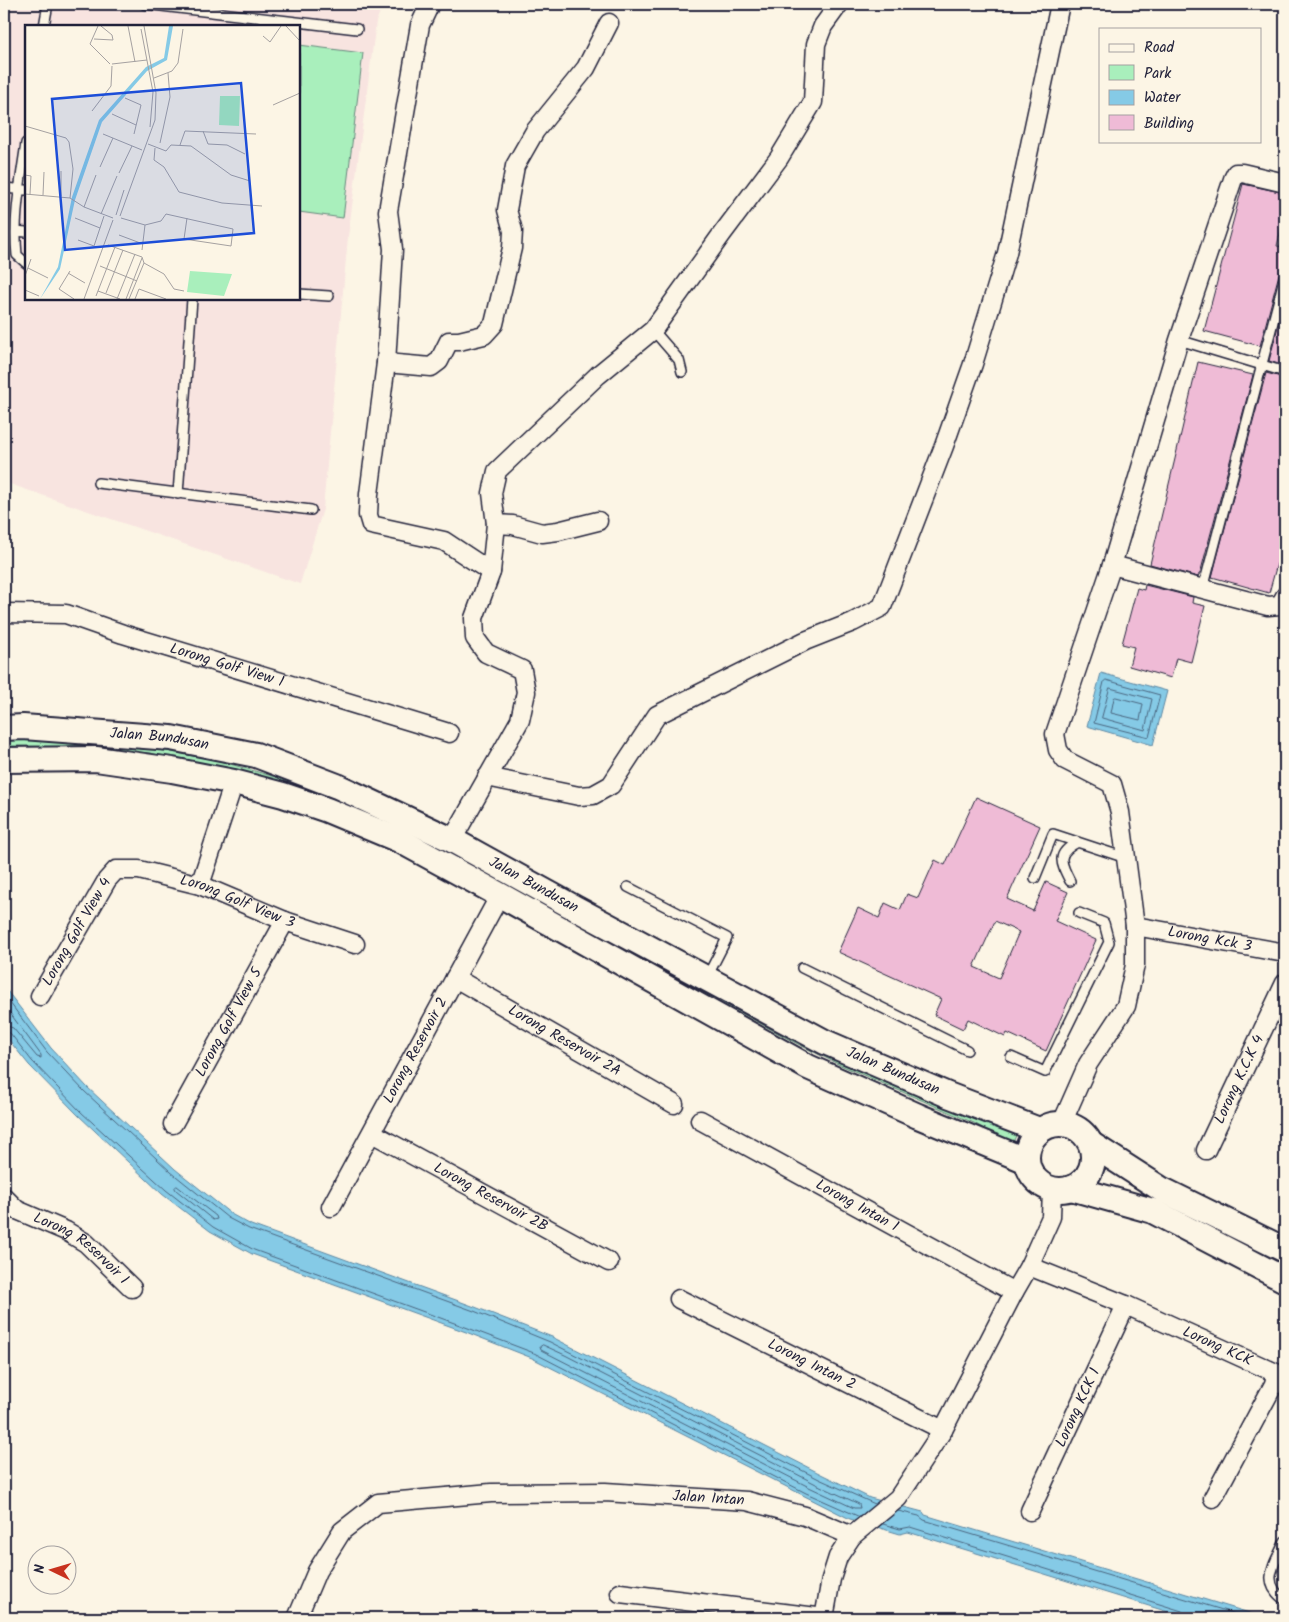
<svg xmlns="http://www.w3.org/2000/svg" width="1289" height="1622" font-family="Kalam,sans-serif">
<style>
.built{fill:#f8e4e0;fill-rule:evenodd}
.green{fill:#a9efbc;stroke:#66887c}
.water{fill:#85cae6;stroke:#5d87a2}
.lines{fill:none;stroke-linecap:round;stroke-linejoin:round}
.shore{stroke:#4a657f;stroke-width:1}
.building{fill:#efbbd6;stroke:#22223b;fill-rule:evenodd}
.service-casing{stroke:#22223b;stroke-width:12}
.minor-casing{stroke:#22223b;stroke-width:21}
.secondary-casing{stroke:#22223b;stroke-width:28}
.service{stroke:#fcf5e5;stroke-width:9}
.minor{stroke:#fcf5e5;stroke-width:18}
.secondary{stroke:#fcf5e5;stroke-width:24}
.labels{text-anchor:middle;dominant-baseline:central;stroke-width:4.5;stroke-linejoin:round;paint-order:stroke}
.street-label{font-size:15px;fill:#22223b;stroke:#fcf5e5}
.inset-road{fill:none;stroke:#a5a1a1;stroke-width:1}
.view{fill:#1d4ed8;fill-opacity:0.15;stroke:#1d4ed8;stroke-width:2.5}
.inset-edge{fill:none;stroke:#22223b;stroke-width:2.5}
</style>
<rect width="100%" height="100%" fill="#fcf5e5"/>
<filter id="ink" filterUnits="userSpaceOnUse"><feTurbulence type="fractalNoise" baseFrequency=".02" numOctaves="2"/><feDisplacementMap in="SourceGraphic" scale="10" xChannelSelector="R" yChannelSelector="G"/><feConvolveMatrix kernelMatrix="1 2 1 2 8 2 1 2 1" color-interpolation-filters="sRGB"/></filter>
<g filter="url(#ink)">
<path class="built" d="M4,4H383L376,22L348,237L323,509L300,584L4,482ZM26,26H299V299H26Z"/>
<path class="green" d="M299,45L363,53L343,218L299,212Z
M43,740L149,748L216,760L321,790L1020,1126L1012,1145L974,1123L838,1064L794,1042L438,847L376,817L319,795L269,779L214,766L149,753L92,747L4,746V741Z"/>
<path class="water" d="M1101,673L1167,691L1153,745L1087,726Z
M4,987L51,1048L87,1087L175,1169L231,1214L251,1225L475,1307L552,1337L821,1474L870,1498L923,1512L925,1515L1266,1618H1188L908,1532L900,1534L850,1519L532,1358L466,1332L252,1254L210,1231L162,1194L78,1115L29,1065L4,1034Z"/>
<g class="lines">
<path class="shore" d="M1106,680L1160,695L1149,737L1094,723L1104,682Z
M1110,688L1152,699L1145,730L1102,718Z
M1116,697L1143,704L1140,720L1111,713L1114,698Z
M4,995L47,1052L84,1091L171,1172L228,1218L249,1229L474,1311L550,1342L819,1479L875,1504
M4,1005L41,1055V1058L37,1057L13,1028L4,1025
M4,1031L10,1033L32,1061L81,1112L166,1190L213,1227L254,1250L468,1328L534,1353L806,1493L860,1517
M177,1186L216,1216L217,1219L213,1220L176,1190L175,1188Z
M543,1345L565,1355L816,1484L859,1504L860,1508H854L809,1487L541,1350L540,1347Z
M898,1511L919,1516L924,1520L1249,1618
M883,1524L900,1529L910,1527L1182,1611L1185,1614L1186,1618"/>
</g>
<path class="building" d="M1243,184L1285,193V213L1277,246L1285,247V270L1281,271L1279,274L1260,346L1204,331Z
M1285,300V366L1269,361Z
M1198,362L1253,375L1200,574H1199L1198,577L1150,564Z
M1266,373L1285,378V535L1269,593L1212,577Z
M1145,585L1193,597L1192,603L1205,606L1191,662L1176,658L1171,678L1129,666L1134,647L1122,644L1137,588L1144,590Z
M976,797L1040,826L1007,899L1033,911L1046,882L1068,892L1055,921L1096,940L1046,1051L1007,1033L1005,1037L968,1019L963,1029L934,1015L941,999L838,952L858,908L879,918L885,903L900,910L907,894L918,898L935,860L945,865ZM995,921L1019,932L999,978L974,967Z"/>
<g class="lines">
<g class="service-casing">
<path id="service" d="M144,4L357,29
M44,26L48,4
M26,143C21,179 13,218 17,255L26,263
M4,188L26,190
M16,231L26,232
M299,294L329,296
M653,330L679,360L682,372
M1179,340L1285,372
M98,483L311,510
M178,494L192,299
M1203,589L1285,276
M1035,878L1053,834L1126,858
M1070,881C1060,862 1056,853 1078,842
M628,887L727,938L706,979
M802,968L967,1050
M1011,1057L1045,1072L1109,942L1104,923L1079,913
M1285,1541C1275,1564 1259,1582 1285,1600"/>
</g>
<g class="minor-casing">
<g id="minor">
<path d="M430,4L420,25L388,211L393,249L386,363L369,494L368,515L371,525L444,541L491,572"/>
<path d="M386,363L431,367L439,361L449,341H459L484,335L494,324L512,248L513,231L507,210L515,166L535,131L586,68L609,23"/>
<path d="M496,524L513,525L542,533L558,531L598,521"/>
<path d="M1112,565L1268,606L1280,605L1285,596"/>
<path id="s1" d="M4,613L66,614L123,634L449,733"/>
<path d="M487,777L579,796L593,795L611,785L657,715L805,641L853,622L882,607L944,446L973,364L1007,253L1060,4"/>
<path d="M452,840L520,720L526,692L522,670L486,653L475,638L474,618L491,572L496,524L492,493L497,471L598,375L653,330L722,234L779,158L813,102L816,44L823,26L839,4"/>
<path d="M200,885L234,782"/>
<path id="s2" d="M1135,926L1285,953"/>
<path id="s3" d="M455,978L674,1104"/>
<path id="s4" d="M40,996L107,880L116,870H139L200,885L285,921L355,944"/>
<path id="s5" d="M700,1120L1014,1292"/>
<path d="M1062,1123L1088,1064L1126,1006L1135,965V926L1120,812L1112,784L1065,760L1058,750L1055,734L1112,565L1179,340L1233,179L1236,173H1242L1285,183"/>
<path id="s6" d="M173,1124L285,921"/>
<path id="s7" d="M372,1133L609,1262"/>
<path id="s8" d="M1206,1150L1285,983"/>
<path id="s9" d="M4,1197L17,1210L66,1231L86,1243L132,1288"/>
<path id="s10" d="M331,1207L500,895"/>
<path id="s11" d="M1029,1266L1126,1305L1276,1373L1274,1384L1213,1498"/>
<path id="s12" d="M679,1299L943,1430"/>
<path id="s13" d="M1030,1511L1126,1305"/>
<path d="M620,1593L825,1618"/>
<path id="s14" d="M297,1618L317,1571L342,1531L378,1503L491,1493L605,1492L747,1501L805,1516L852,1536L898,1498L943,1430L1014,1292L1029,1266L1051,1217L1052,1189"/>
<path d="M824,1618L831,1579L838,1557L852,1536"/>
</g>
</g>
<g class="secondary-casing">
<g id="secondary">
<path id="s15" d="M4,728L23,727L171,738L256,755L337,786L452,840L575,908L825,1042L948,1095L1039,1130"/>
<path d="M4,760L96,759L172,770L234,782L283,795L327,810L399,840L500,895L808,1067L918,1116L1027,1161"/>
<circle cx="1060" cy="1157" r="33"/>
<path d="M1091,1144L1161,1189L1285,1250"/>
<path d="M1071,1188L1153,1211L1285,1280"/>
</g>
</g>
<use href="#service" class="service"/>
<use href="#minor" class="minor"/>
<use href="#secondary" class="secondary"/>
</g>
</g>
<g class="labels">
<g class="street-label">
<text stroke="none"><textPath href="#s1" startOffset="231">Lorong Golf View 1</textPath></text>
<text stroke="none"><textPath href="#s15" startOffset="156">Jalan Bundusan</textPath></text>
<text stroke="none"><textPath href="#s15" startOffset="561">Jalan Bundusan</textPath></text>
<text stroke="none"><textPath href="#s4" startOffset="274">Lorong Golf View 3</textPath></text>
<text stroke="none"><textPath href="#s4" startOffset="74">Lorong Golf View 4</textPath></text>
<text stroke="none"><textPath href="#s2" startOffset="76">Lorong Kck 3</textPath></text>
<text stroke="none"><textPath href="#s6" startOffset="116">Lorong Golf View 5</textPath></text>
<text stroke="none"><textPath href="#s3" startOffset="126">Lorong Reservoir 2A</textPath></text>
<text stroke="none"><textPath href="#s10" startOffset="178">Lorong Reservoir 2</textPath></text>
<text stroke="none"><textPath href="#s15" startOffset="966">Jalan Bundusan</textPath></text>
<text stroke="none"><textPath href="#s8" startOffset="78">Lorong K.C.K 4</textPath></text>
<text stroke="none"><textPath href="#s7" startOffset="135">Lorong Reservoir 2B</textPath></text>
<text stroke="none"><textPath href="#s5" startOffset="179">Lorong Intan 1</textPath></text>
<text stroke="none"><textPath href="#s9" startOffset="94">Lorong Reservoir 1</textPath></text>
<text stroke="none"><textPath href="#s11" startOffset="205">Lorong KCK</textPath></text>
<text stroke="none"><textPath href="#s12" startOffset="148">Lorong Intan 2</textPath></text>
<text stroke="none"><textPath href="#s13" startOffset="114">Lorong KCK 1</textPath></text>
<text stroke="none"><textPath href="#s14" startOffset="475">Jalan Intan</textPath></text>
</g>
</g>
<g transform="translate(25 25)">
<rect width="275" height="275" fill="#fcf5e5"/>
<path d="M195,71H215L214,101L194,100ZM165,246L207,249L199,271L162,267Z" fill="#a9efbc"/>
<path d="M144,1H148L142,35L122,46L77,97L50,175L35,244L15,274L33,242L47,172L74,95L121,42L139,33Z" fill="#85cae6"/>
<path class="inset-road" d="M73,1L65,19L85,39M103,1L110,37M261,1L275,16M116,4L128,67L125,102M238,11L245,17L256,1M69,14L88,15L87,10L76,1M87,39L122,35M129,53L147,46L153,38L158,4M100,73L116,80L109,109M248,80L275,68M67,86L86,61L87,41M87,89L111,100M0,101L41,113L44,117L48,144L45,173L59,182L88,193M178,106L183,119L202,120L220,129M78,109L117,125M135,118L145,72L143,48M123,119L141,126L146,120L166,121L206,150L225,156M155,120L160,106L231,109M130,123L129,135L139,142L154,167L197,178L237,181M75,142L88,113M94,148L107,121M0,150L6,151L5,169M0,169L45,173M18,170L19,147M36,171V146M59,182L71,150M76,189L92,151M91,190L99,165M95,191L130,95L131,68L119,1M50,193L75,203M96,193L120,200L136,196L141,189L208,204L206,221L159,214L162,193M94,210L118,219M53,215L69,221L79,191M83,220L117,232L119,238L139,249L149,264L159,266M117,225L120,200M75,241L112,256M3,243L23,253M45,246L34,264L49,274M43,248L60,258M0,251L6,234M0,265L14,271M73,266L95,274M81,268L98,225M71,271L90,222M59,274L88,195M92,274L110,229M101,274L117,233M104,274L119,238M110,274L114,264L141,274"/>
<path class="view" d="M216,58L229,208L40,225L27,74Z"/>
<rect width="275" height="275" class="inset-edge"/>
</g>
<rect width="1289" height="1622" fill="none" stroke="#fcf5e5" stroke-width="20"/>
<rect x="10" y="10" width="1269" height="1602" fill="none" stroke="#22223b" stroke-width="2" filter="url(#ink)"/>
<rect x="1099" y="28" width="162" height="115" fill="#fcf5e5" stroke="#a5a1a1"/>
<rect x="1109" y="44" width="25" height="8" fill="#fcf5e5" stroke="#a5a1a1"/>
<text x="1144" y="52" font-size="15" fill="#22223b">Road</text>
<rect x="1109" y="65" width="25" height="15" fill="#a9efbc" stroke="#a5a1a1"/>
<text x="1144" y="78" font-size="15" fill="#22223b">Park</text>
<rect x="1109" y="90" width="25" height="15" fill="#85cae6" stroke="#a5a1a1"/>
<text x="1144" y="102" font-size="15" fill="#22223b">Water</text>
<rect x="1109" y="115" width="25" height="15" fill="#efbbd6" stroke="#a5a1a1"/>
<text x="1144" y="128" font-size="15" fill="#22223b">Building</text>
<g transform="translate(52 1570) rotate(275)"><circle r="24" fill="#fcf5e5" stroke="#a5a1a1"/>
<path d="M0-4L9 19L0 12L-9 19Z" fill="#c8321e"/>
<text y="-8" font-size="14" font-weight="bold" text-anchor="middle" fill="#22223b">N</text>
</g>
</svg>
